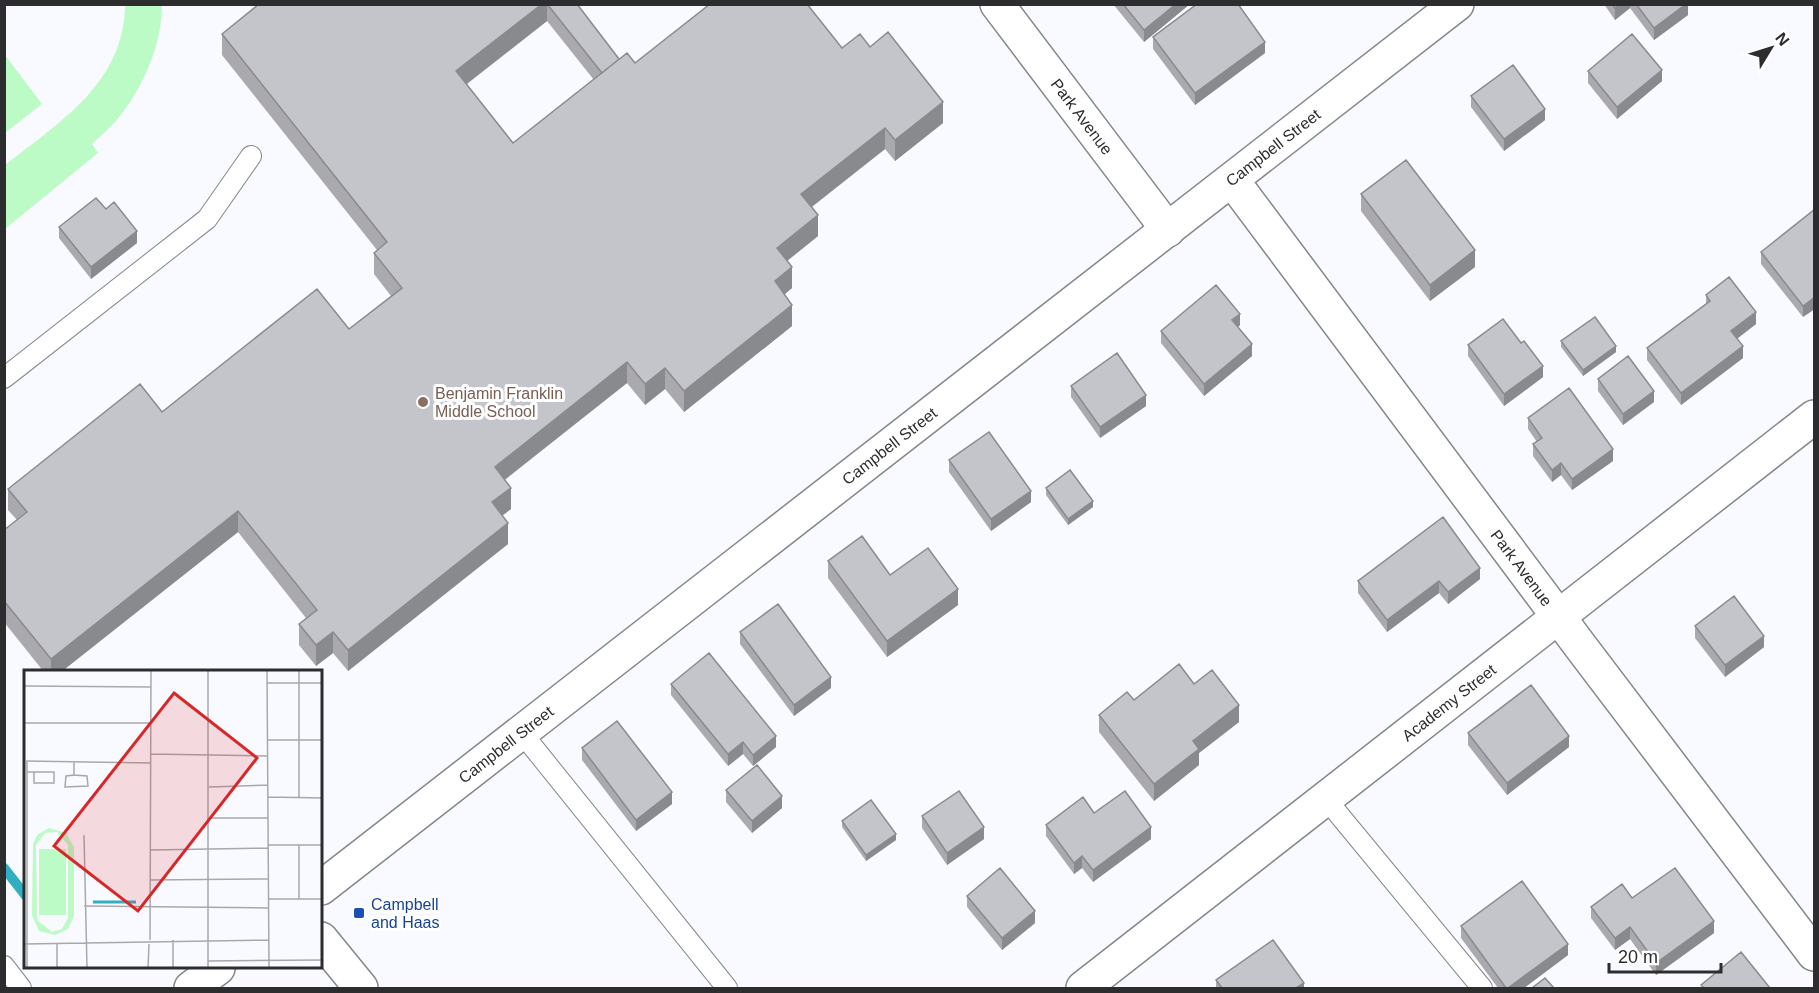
<svg xmlns="http://www.w3.org/2000/svg" width="1819" height="993" font-family="Arial,sans-serif">
<style>
.green{fill:#bcfac6}
.lines{fill:none;stroke-linecap:round;stroke-linejoin:round}
.stream{stroke:#30afbf;stroke-width:10}
.service-casing{stroke:#85868b;stroke-width:22}
.minor-casing{stroke:#85868b;stroke-width:36}
.secondary-casing{stroke:#85868b;stroke-width:36}
.service{stroke:#fff;stroke-width:20}
.minor{stroke:#fff;stroke-width:33}
.secondary{stroke:#fff;stroke-width:33}
.wall{fill:#a9a9ae;fill-rule:evenodd}
.shaded-wall{fill:#898a8d}
.building{fill:#c4c5ca;stroke:#898a8d;stroke-width:1.5}
.education-dot{fill:#8d6e63;stroke:#fff;stroke-width:2}
.transit-dot{fill:#1a4fb4;stroke:#fff;stroke-width:2}
.labels{text-anchor:middle;dominant-baseline:central;stroke-width:6;stroke-linejoin:round;paint-order:stroke}
.street-label{font-size:16px;fill:#2d2d2f;stroke:#fff}
.education-label{font-size:16px;fill:#785e54;stroke:#fff;text-anchor:start}
.transit-label{font-size:16px;fill:#164399;stroke:#fff;text-anchor:start}
.inset-river{fill:none;stroke:#30afbf;stroke-width:3}
.inset-road{fill:none;stroke:#a7a8ac;stroke-width:1.5}
.view{fill:#d62828;fill-opacity:0.15;stroke:#d62828;stroke-width:3}
.inset-edge{fill:none;stroke:#2d2d2f;stroke-width:3}
</style>
<rect width="100%" height="100%" fill="#f9faff"/>
<path class="green" d="M125,5H162C162,46 142,90 116,121C108,129 100,137 92,144L98,153L5,229V165C60,122 124,83 125,5Z
M5,55L42,104L5,133Z"/>
<g class="lines">
<path class="stream" d="M4,868L26,896"/>
<g class="service-casing">
<path id="service" d="M4,378L207,219L251,156
M521,732L727,988
M1326,799L1482,988
M4,966L21,988"/>
</g>
<g class="minor-casing">
<g id="minor">
<path id="s1" d="M997,4L1168,230"/>
<path id="s2" d="M1232,180L1581,647L1814,954"/>
<path d="M321,939L361,988"/>
<path id="s3" d="M1083,988L1814,417"/>
</g>
</g>
<g class="secondary-casing">
<g id="secondary">
<path id="s4" d="M321,888L1457,4"/>
<path d="M191,988L218,968"/>
</g>
</g>
<use href="#service" class="service"/>
<use href="#minor" class="minor"/>
<use href="#secondary" class="secondary"/>
</g>
<path class="wall" d="M259,4H577L619,59L635,63L870,47L943,123L895,161L885,149L812,207L818,236L787,261L792,288L785,294L792,326L684,412L665,389L645,405L627,383L505,480L511,509L502,516L508,544L348,671L333,653L316,666L299,645V624L306,618L238,532L61,672H44L4,622V530L17,520L8,510V489L162,412L349,329L391,296L374,274V253L377,250L222,55V34ZM547,21L594,80L513,143L467,84Z
M1113,4H1190L1144,42Z
M1604,4H1688V15L1654,40L1630,8L1615,20Z
M1153,37L1265,53L1195,105L1153,49Z
M1588,71L1662,81L1617,119L1588,83Z
M1471,96L1545,120L1504,151L1471,107Z
M1361,194L1475,267L1430,301L1361,211Z
M106,209L137,243L91,279L59,238V227Z
M1815,209L1803,317L1761,264V252Z
M1706,295L1756,324L1737,339L1743,358L1681,405L1647,360V348L1706,304Z
M1240,325L1238,327L1252,356L1204,396L1161,343V331Z
M1561,341L1616,352L1583,376L1561,347Z
M1468,345L1543,377L1504,406L1468,356Z
M1598,379L1654,402L1623,425L1598,391Z
M1071,386L1146,406L1100,438L1071,397Z
M1528,418L1613,461L1572,490L1561,475L1552,482L1533,456V444L1537,442L1528,429Z
M949,460L1031,502L991,531L949,472Z
M1046,488L1093,507L1068,525L1046,495Z
M828,561L958,605L887,657L828,578Z
M1480,579L1448,604L1439,593L1387,632L1358,593V581Z
M1695,626L1764,647L1725,677L1695,638Z
M740,632L831,688L794,716L740,644Z
M671,684L776,747L753,766L743,754L728,766L671,695Z
M1194,684L1239,722L1199,753V765L1154,801L1099,732V715L1134,700Z
M1468,733L1569,747L1507,795L1468,745Z
M582,748L672,804L636,831L582,760Z
M726,790L782,808L752,833L726,802Z
M1094,813L1151,839L1093,882L1082,868L1074,874L1046,836V825Z
M922,816L984,839L947,865L922,828Z
M842,821L896,840L866,861L842,827Z
M967,896L1035,923L1002,950L967,907Z
M1632,898L1714,933L1656,975L1630,939L1615,950L1591,918V907Z
M1461,926L1568,955L1524,988H1498L1461,938Z
M1216,980L1304,988H1216Z"/>
<path class="shaded-wall" d="M542,4H547V21L456,92V71Z
M1176,4H1190L1144,42V30Z
M1619,4H1630V8L1615,20V8Z
M1686,4H1688V15L1654,40V28Z
M1265,42V53L1195,105V93Z
M1662,70V81L1617,119V107Z
M943,102V123L895,161V140Z
M1545,109V120L1504,151V139Z
M885,128V149L801,215V194Z
M818,215V236L777,269V248Z
M137,231V243L91,279V267Z
M1475,250V267L1430,301V285Z
M792,267V288L775,302V281Z
M1815,297V309L1803,317V306Z
M792,305V326L684,412V391Z
M1756,312V324L1731,343V331Z
M1240,314V325L1232,332V320Z
M1252,344V356L1204,396V384Z
M1616,346V352L1583,376V370Z
M1743,346V358L1681,405V393Z
M627,362V383L495,487V467Z
M1543,366V377L1504,406V394Z
M665,368V389L645,405V384Z
M1654,391V402L1623,425V414Z
M1146,395V406L1100,438V427Z
M1613,449V461L1572,490V479Z
M1561,463V475L1552,482V470Z
M511,488V509L492,523V502Z
M1031,491V502L991,531V519Z
M1093,501V507L1068,525V519Z
M238,511V532L61,672H51V659Z
M508,523V544L348,671V650Z
M1480,568V579L1448,604V592Z
M1439,581V593L1387,632V620Z
M958,589V605L887,657V641Z
M333,632V653L316,666V645Z
M1764,636V647L1725,677V665Z
M831,677V688L794,716V705Z
M1239,705V722L1199,753V765L1154,801V784L1193,741Z
M776,736V747L753,766V755Z
M1569,736V747L1507,795V783Z
M743,742V754L728,766V754Z
M672,792V804L636,831V820Z
M782,796V808L752,833V821Z
M984,827V839L947,865V853Z
M1151,827V839L1093,882V870Z
M896,834V840L866,861V855Z
M1082,856V868L1074,874V863Z
M1035,911V923L1002,950V938Z
M1714,921V933L1656,975V963Z
M1630,927V939L1615,950V938Z
M1568,944V955L1524,988H1508Z
M1304,983V988H1296Z"/>
<path class="building" d="M259,4H542L456,71L513,143L627,53L635,63L710,4H807L842,48L860,34L870,47L888,32L943,102L895,140L885,128L801,194L818,215L777,248L792,267L775,281L792,305L684,391L665,368L645,384L627,362L495,467L511,488L492,502L508,523L348,650L333,632L316,645L299,624L317,610L238,511L51,659L4,601V530L27,512L8,489L140,384L162,412L317,289L349,329L402,288L374,253L387,242L222,34Z
M547,4H577L619,59L602,73Z
M1123,4H1176L1144,30Z
M1197,4H1238L1265,42L1195,93L1153,37Z
M1612,4H1619L1615,8Z
M1636,4H1686L1654,28Z
M1632,34L1662,70L1617,107L1588,71Z
M1513,65L1545,109L1504,139L1471,96Z
M1406,160L1475,250L1430,285L1361,194Z
M96,198L106,209L114,202L137,231L91,267L59,227Z
M1815,209V297L1803,306L1761,252Z
M1729,277L1756,312L1731,331L1743,346L1681,393L1647,348L1710,301L1706,295Z
M1216,285L1240,314L1232,320L1252,344L1204,384L1161,331Z
M1595,317L1616,346L1583,370L1561,341Z
M1503,319L1521,343L1524,341L1543,366L1504,394L1468,345Z
M1117,353L1146,395L1100,427L1071,386Z
M1628,356L1654,391L1623,414L1598,379Z
M1569,388L1613,449L1572,479L1561,463L1552,470L1533,444L1542,438L1528,418Z
M989,432L1031,491L991,519L949,460Z
M1070,470L1093,501L1068,519L1046,488Z
M1443,517L1480,568L1448,592L1439,581L1387,620L1358,581Z
M862,536L890,575L928,548L958,589L887,641L828,561Z
M1734,596L1764,636L1725,665L1695,626Z
M778,604L831,677L794,705L740,632Z
M709,653L776,736L753,755L743,742L728,754L671,684Z
M1179,664L1194,684L1212,670L1239,705L1193,741L1199,749L1154,784L1099,715L1127,692L1134,700Z
M1531,685L1569,736L1507,783L1468,733Z
M617,721L672,792L636,820L582,748Z
M757,765L782,796L752,821L726,790Z
M959,791L984,827L947,853L922,816Z
M1125,791L1151,827L1093,870L1082,856L1074,863L1046,825L1083,797L1094,813Z
M871,800L896,834L866,855L842,821Z
M1000,868L1035,911L1002,938L967,896Z
M1675,868L1714,921L1656,963L1630,927L1615,938L1591,907L1622,884L1632,898Z
M1522,881L1568,944L1508,988H1506L1461,926Z
M1273,940L1304,983L1296,988H1222L1216,980Z
M1741,952L1770,988H1704L1701,985Z
M1545,978L1554,988H1532Z"/>
<circle class="education-dot" cx="423" cy="402" r="6"/>
<rect class="transit-dot" x="353" y="907" width="12" height="12" rx="3"/>
<g class="labels">
<g class="street-label">
<text stroke="none"><textPath href="#s1" startOffset="141">Park Avenue</textPath></text>
<text stroke="none"><textPath href="#s4" startOffset="1206">Campbell Street</textPath></text>
<text stroke="none"><textPath href="#s4" startOffset="720">Campbell Street</textPath></text>
<text stroke="none"><textPath href="#s2" startOffset="484">Park Avenue</textPath></text>
<text stroke="none"><textPath href="#s3" startOffset="464">Academy Street</textPath></text>
<text stroke="none"><textPath href="#s4" startOffset="234">Campbell Street</textPath></text>
</g>
<g class="education-label">
<text x="435" y="393">Benjamin Franklin<tspan x="435" dy="18">Middle School</tspan></text>
</g>
<g class="transit-label">
<text x="371" y="904">Campbell<tspan x="371" dy="18">and Haas</tspan></text>
</g>
</g>
<g transform="translate(24 670)">
<rect width="298" height="298" fill="#f9faff"/>
<path d="M25,158L42,163L50,177V246L44,259L31,265L15,261L8,245L9,174L13,165ZM33,162L44,175V248L38,259L28,262L13,250L12,175L21,163ZM15,179H42V245H15Z" fill="#bcfac6" fill-rule="evenodd"/>
<path class="inset-river" d="M69,232H112"/>
<path class="inset-road" d="M243,0L245,298M243,13H299M0,16L127,17M0,53H126M244,70H299M126,84L244,86M2,91L126,93M3,91V298M50,91V105L42,106L41,117L64,116L63,106L50,105M3,102H30V113H10V102M185,117L244,115M244,127L299,128M275,128V0M185,148H244M60,165L63,298M244,175H299M275,175V229M126,180L244,178M126,210L244,209M244,229H299M60,236L244,238M126,270L127,0M33,273V298M0,274L245,270M184,291L299,290M124,298L125,274M149,298V270M184,298V0"/>
<path class="view" d="M150,23L233,88L114,241L30,176Z"/>
<rect width="298" height="298" class="inset-edge"/>
</g>
<rect width="1819" height="993" fill="none" stroke="#2d2d2f" stroke-width="12"/>
<g transform="translate(1771 48) rotate(52)" stroke="#ffffff" stroke-width="4.5" paint-order="stroke">
<path d="M0-4.5L10 22L0 15L-10 22Z" fill="#2d2d2f"/>
<text y="-9" font-size="16" font-weight="bold" text-anchor="middle" fill="#2d2d2f">N</text>
</g>
<path d="M1609 963v9h112v-9" fill="none" stroke="#2d2d2f" stroke-width="3"/>
<text x="1618" y="963" font-size="18" fill="#2d2d2f" stroke="#ffffff" stroke-width="4.5" paint-order="stroke">20 m</text>
</svg>
